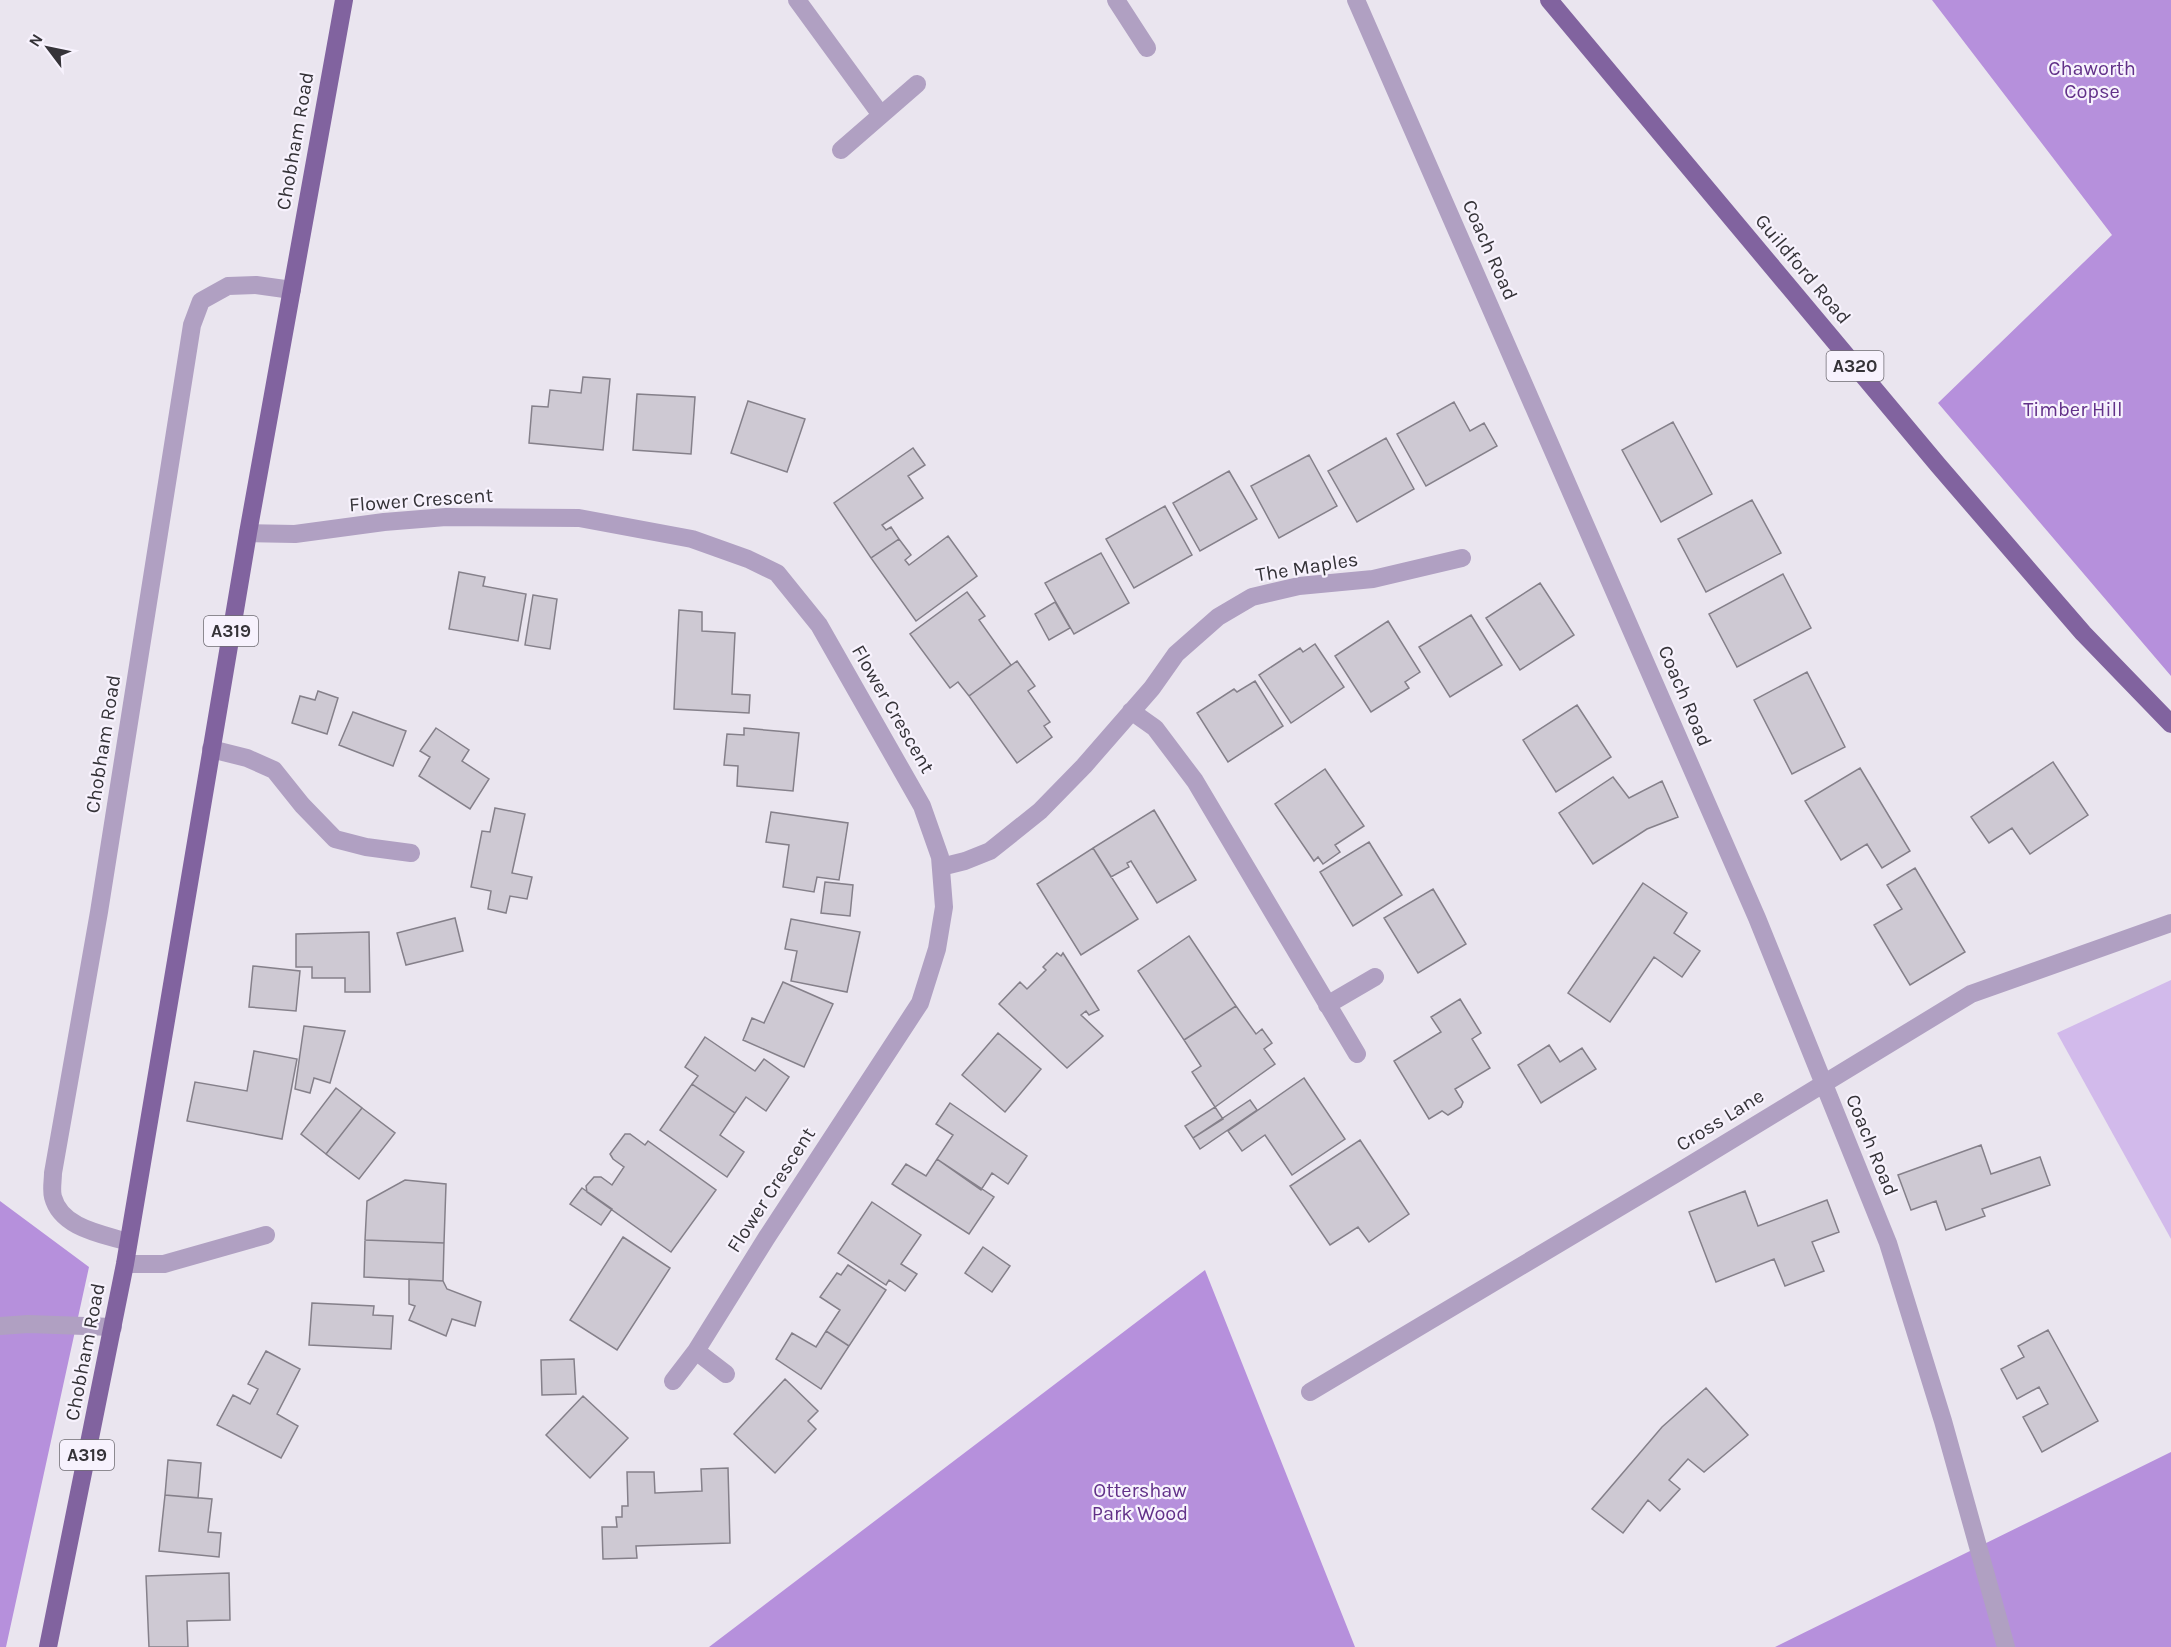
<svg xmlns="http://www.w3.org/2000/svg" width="2171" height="1647" font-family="Karla,sans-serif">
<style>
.green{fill:#d2baeb}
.forest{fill:#b690dc}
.building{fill:#cec9d3;stroke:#85808a;stroke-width:1.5}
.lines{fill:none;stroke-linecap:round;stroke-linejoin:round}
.minor{stroke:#b0a0c2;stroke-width:18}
.major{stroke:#81639f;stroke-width:18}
.labels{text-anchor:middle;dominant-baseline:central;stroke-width:4.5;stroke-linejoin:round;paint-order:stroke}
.shield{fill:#f7f2fd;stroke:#6f6c73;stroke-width:1.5}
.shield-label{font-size:18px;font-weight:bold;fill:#353338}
.park-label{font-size:20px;fill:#623189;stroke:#f7f2fd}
.street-label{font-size:20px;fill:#353338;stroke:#f7f2fd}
</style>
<rect width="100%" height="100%" fill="#eae5ef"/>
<path class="green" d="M2171,980V1239L2057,1033Z"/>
<path class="forest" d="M1932,0H2171V676L1938,403L2112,235Z
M0,1201L89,1267L6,1647H0Z
M1205,1270L1355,1647H709Z
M2171,1452V1647H1775Z"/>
<path class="building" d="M583,377L610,379L603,450L529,443L532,406L548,407L550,390L581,393Z
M637,394L695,397L691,454L633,450Z
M748,401L805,419L787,472L731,453Z
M1454,402L1470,431L1484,423L1497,446L1426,486L1397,434Z
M1673,422L1712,494L1661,522L1622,450Z
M1386,438L1414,489L1357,522L1328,471Z
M913,448L925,465L908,476L923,498L882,525L886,530L891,527L899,539L871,558L834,503Z
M1309,455L1337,506L1279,538L1251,486Z
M1229,471L1257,519L1200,551L1173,503Z
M1752,500L1781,553L1706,592L1678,539Z
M1165,506L1192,555L1134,588L1106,539Z
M948,536L977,576L916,621L871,558L899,539L911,555L905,560L909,565Z
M1101,553L1129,603L1074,634L1045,583Z
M459,572L485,577L483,586L526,594L518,641L449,629Z
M1783,574L1811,628L1737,667L1709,614Z
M1540,583L1574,635L1520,670L1486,618Z
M967,592L985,616L979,620L1011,665L969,696L958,682L950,688L910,634Z
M533,595L557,599L550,649L525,645Z
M1055,602L1070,628L1049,640L1035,614Z
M679,610L702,612V631L735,633L732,694L750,695L749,713L674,709Z
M1471,615L1502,665L1450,697L1419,647Z
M1388,621L1420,672L1405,682L1409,688L1371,712L1335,656Z
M1315,644L1344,687L1291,723L1259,675L1300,648L1303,652Z
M1017,661L1035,686L1028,691L1050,722L1044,726L1052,737L1017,763L969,696Z
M1807,672L1845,747L1792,774L1754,700Z
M1255,681L1283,726L1228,762L1197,713L1234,689L1237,692Z
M318,691L338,698L327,734L292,723L300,696L315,700Z
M1577,705L1611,757L1556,792L1523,740Z
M353,712L406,731L393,766L339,745Z
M436,728L469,750L462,761L489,779L470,809L419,776L430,757L420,751Z
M744,728L799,733L793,791L737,786L738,766L724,765L727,734L744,735Z
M2053,762L2088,815L2030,854L2012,828L1989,843L1971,817Z
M1860,768L1910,851L1882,868L1867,844L1841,860L1805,801Z
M1325,769L1364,826L1335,845L1340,852L1323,864L1318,857L1314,861L1275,804Z
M1613,777L1629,798L1662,781L1678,817L1647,829L1593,864L1559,813Z
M495,808L525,814L512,873L532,877L527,899L510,896L506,913L488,909L491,891L471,887L482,831L490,832Z
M1154,810L1196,880L1157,903L1131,861L1127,863L1129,867L1111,877L1093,848Z
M771,812L848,823L839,880L817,877L814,892L783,887L789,845L766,842Z
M1369,842L1402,895L1353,926L1320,872Z
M1093,848L1138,919L1081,955L1037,884Z
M1915,868L1965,952L1910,985L1874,925L1902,909L1887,885Z
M825,882L853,885L850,916L821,913Z
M1643,883L1687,913L1674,933L1700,951L1682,977L1654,957L1610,1022L1568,993Z
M1433,889L1466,944L1418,973L1384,918Z
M455,918L463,951L406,965L397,933Z
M791,919L860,932L847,992L791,981L797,951L785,949Z
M369,932L370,992H345V978H312V967H296V934Z
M1189,936L1236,1006L1184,1040L1138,971Z
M1057,953L1061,956L1063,953L1099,1010L1089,1015L1086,1011L1081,1015L1103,1036L1067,1068L999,1004L1020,982L1027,989L1046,970L1043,967Z
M253,966L300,971L296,1011L249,1007Z
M783,982L833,1004L804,1067L743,1040L752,1018L764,1023Z
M1460,999L1481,1033L1472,1039L1490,1068L1455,1089L1463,1102L1461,1107L1448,1115L1442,1111L1429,1119L1394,1061L1441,1032L1431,1017Z
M1236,1006L1256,1034L1262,1029L1272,1043L1264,1049L1275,1064L1215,1107L1192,1072L1201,1066L1184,1040Z
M304,1026L345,1031L330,1083L314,1078L310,1093L295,1089Z
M998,1033L1041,1069L1005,1112L962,1075Z
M705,1037L755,1071L764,1059L789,1077L766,1111L746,1097L735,1113L692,1084L698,1076L685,1067Z
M1549,1045L1560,1062L1582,1048L1596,1069L1541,1103L1518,1065Z
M254,1051L297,1059L282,1139L187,1121L195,1082L247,1091Z
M1304,1078L1345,1139L1292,1175L1265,1135L1242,1151L1228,1131Z
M692,1084L735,1113L720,1135L744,1152L727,1177L660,1130Z
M336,1088L362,1108L326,1154L301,1134Z
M1250,1100L1257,1110L1200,1149L1193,1138Z
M950,1103L1027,1156L1008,1184L992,1173L981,1190L937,1159L953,1135L936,1124Z
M1215,1107L1223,1119L1193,1138L1185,1126Z
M362,1108L395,1133L359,1179L326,1154Z
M625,1134H630L645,1145L648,1141L716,1190L671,1252L587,1192L586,1186L594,1177H601L612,1185L624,1167L613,1159L610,1154Z
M1360,1140L1409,1214L1369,1242L1358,1227L1330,1245L1290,1186Z
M1981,1145L1991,1174L2040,1157L2050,1185L1982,1209L1985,1216L1946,1230L1936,1201L1911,1210L1898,1175Z
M937,1159L994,1197L969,1234L892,1184L906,1164L926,1176Z
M405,1180L446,1184L444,1243L365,1240L367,1201Z
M582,1188L612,1209L601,1225L570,1204Z
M1745,1191L1758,1226L1827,1200L1839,1232L1812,1242L1824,1271L1785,1286L1774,1259L1716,1282L1689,1212Z
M872,1202L921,1235L901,1264L917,1274L905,1291L889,1280L886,1285L838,1253Z
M623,1237L670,1268L617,1350L570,1320Z
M365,1240L444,1243L443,1281L364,1277Z
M983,1247L1010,1266L992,1292L965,1273Z
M848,1265L886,1290L849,1346L826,1331L840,1310L820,1297L837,1273L841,1275Z
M409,1279L443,1281L447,1289L481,1302L475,1326L452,1319L446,1336L409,1320L415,1306L409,1304Z
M312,1303L374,1306L373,1315L393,1316L391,1349L309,1345Z
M2048,1330L2098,1421L2042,1452L2023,1417L2048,1404L2039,1387L2017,1399L2001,1369L2024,1357L2018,1346Z
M826,1331L849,1346L821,1389L776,1359L792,1333L816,1347Z
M266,1351L300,1369L277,1414L298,1426L281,1458L217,1425L233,1395L250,1404L258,1389L248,1384Z
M574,1359L576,1394L542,1395L541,1360Z
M785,1379L818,1411L808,1421L816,1429L775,1473L734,1434Z
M1706,1388L1748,1435L1704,1472L1688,1459L1669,1480L1680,1489L1660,1511L1648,1500L1623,1533L1592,1509L1662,1427Z
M583,1396L628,1438L590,1478L546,1435Z
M168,1460L201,1463L198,1498L165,1495Z
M728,1468L730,1543L636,1546L637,1558L603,1559L602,1527H617L616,1517H622V1506H628L627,1472H654L655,1493L702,1491L701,1469Z
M165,1495L212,1499L208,1532L221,1533L219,1557L159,1551Z
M229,1573L230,1620L187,1621L188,1647H149L146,1576Z"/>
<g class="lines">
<path class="minor" d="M797,0L881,115
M1116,0L1147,48
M1356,0L1757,918L1888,1243L1943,1421L2006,1647
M841,150L917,84
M248,533L295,534L384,522L446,517L579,518L692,539L748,559L777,573L819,625L922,806L940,857L944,907L937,949L920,1003L767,1237L696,1351
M1131,711L1155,728L1195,781L1357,1054
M211,749L247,758L274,770L302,805L335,839L366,847L411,853
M941,867L965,861L990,851L1040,811L1084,766L1152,688L1176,654L1218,617L1252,597L1299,586L1373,579L1462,558
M1327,1005L1375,977
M128,1242C102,1234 61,1228 53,1197C51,1190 53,1180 53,1173L99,912L192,325L201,301L228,286L256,285L292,290
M125,1264H164L266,1235
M0,1326L28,1324L113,1327
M673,1381L696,1351L726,1374
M1310,1392L1677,1173L1971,994L2171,923"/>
<path class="major" d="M1549,0L1938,465L2083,633L2171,724
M48,1647L125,1264L248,533L344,0"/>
</g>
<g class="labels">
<g class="shield">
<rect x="1826.5" y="351" width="57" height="30" rx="4.5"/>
<rect x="204" y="616" width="54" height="30" rx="4.5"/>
<rect x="60" y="1440" width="54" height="30" rx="4.5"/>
</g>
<g class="shield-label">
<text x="1855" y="366">A320</text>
<text x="231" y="631">A319</text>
<text x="87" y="1455">A319</text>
</g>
<g class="park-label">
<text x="2092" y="68">Chaworth<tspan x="2092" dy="23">Copse</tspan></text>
<text x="2073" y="409">Timber Hill</text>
<text x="1140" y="1490">Ottershaw<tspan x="1140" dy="23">Park Wood</tspan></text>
</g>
<g class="street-label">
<text transform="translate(295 141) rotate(-80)">Chobham Road</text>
<text transform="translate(1490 250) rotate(66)">Coach Road</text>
<text transform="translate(1803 269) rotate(50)">Guildford Road</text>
<text transform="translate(421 500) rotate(-4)">Flower Crescent</text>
<text transform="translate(1307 567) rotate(-9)">The Maples</text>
<text transform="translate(1685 696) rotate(67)">Coach Road</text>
<text transform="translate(893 709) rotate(60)">Flower Crescent</text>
<text transform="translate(103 744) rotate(-81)">Chobham Road</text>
<text transform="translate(1720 1120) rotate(-32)">Cross Lane</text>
<text transform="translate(1872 1145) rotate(68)">Coach Road</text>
<text transform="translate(771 1190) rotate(-57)">Flower Crescent</text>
<text transform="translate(85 1352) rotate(-79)">Chobham Road</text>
</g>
</g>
<g transform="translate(48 48) rotate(302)" stroke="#f7f2fd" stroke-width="4.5" paint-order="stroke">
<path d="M0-4.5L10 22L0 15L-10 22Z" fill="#353338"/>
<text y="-9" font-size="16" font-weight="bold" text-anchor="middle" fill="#353338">N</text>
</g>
</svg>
